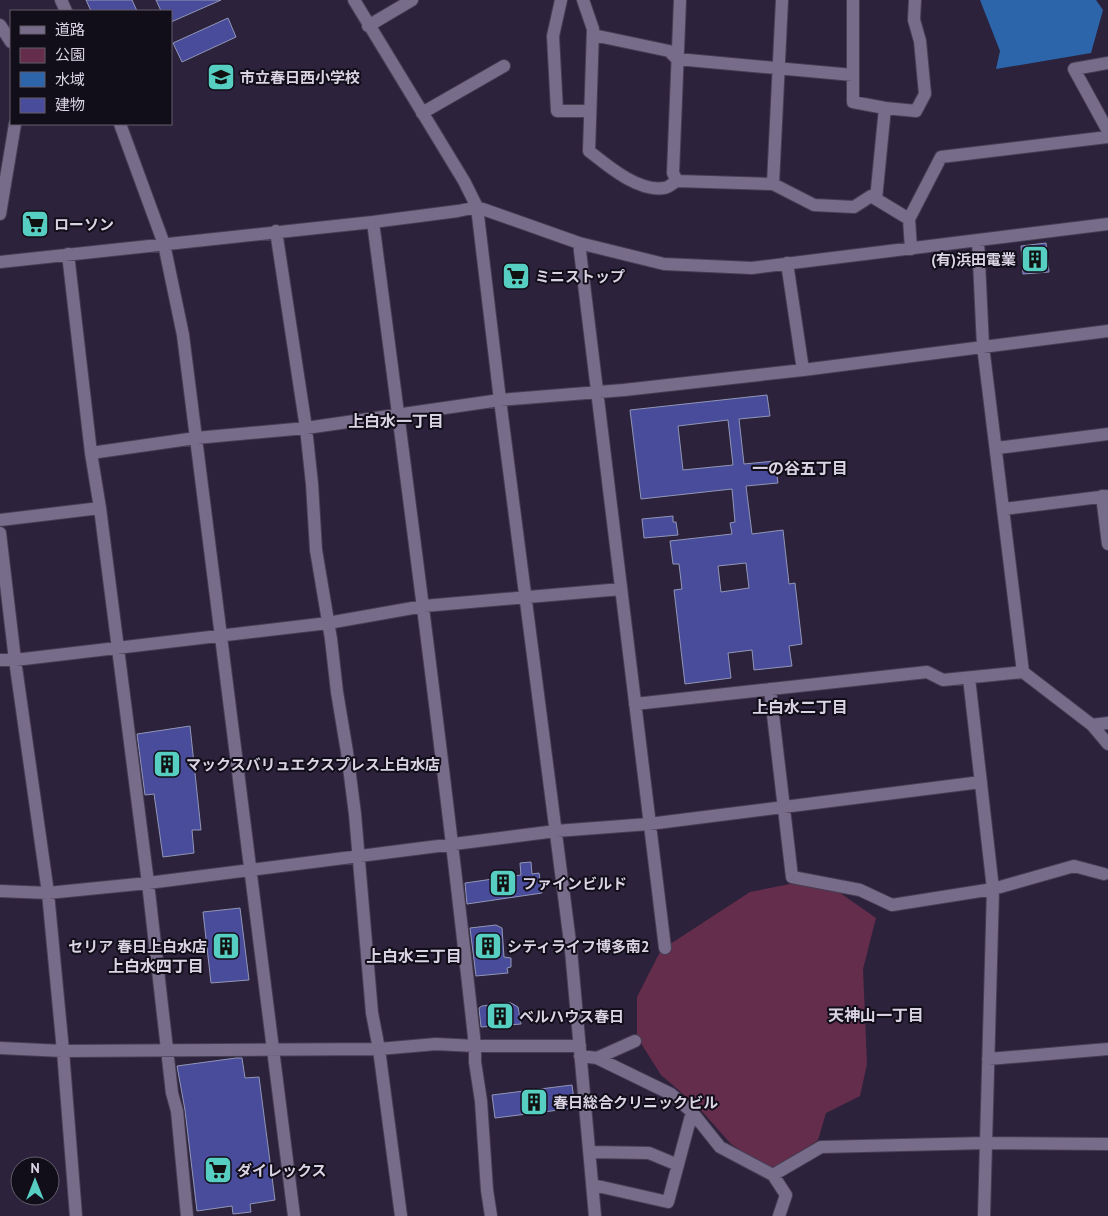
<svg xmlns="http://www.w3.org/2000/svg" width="1108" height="1216" font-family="'PT Sans','Noto Sans JP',sans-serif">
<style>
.green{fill:#652d4c}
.water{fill:#2d65ab}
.building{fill:#494c9b;stroke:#9196b6;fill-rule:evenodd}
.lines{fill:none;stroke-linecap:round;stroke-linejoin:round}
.minor-casing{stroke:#473e54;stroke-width:14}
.minor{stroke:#786c8b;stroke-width:12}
.labels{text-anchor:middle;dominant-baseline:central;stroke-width:4;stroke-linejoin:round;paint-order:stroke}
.poi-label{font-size:15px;font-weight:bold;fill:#d9d3e4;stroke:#120e19;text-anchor:start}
.neighbourhood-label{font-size:16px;font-weight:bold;fill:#d9d3e4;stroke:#120e19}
</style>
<rect width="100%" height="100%" fill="#2c223b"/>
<path class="green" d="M790,884L833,888L876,918L863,969L867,1064L860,1096L826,1113L818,1140L779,1168L769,1169L731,1144L698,1107L661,1075L637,1037V997L661,950L750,892Z"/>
<path class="water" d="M980,0H1096L1103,10L1091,53L996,69L1000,51Z"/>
<path class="building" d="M86,0H132L137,11H91Z
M156,0H221L171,22V11H161Z
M228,18L236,37L182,62L173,43Z
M1046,243L1049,272L1023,274L1021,246Z
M767,395L770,416L739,419L744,464L775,461L778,483L746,486L752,534L783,530L789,584L795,583L802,644L789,646L792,666L754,670L752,650L728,653L731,678L685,684L674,590L682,589L679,564H673L670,541L732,534L730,523L735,522L732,489L641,499L630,410ZM728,420L733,465L683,470L678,426ZM746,563L749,588L721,592L718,566Z
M673,516V522H676L678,535L644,538L642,519Z
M190,726L201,830H192L194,853L163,857L154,794L145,795L137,734Z
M531,862L532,874L539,873L542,893L467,904L465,883L521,875L520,863Z
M240,908L249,980L211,983L203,912Z
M496,925L502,928L504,957L511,958V967L507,968L508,973L476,976L470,928Z
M506,1003H511L518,1007L521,1024L481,1027L479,1008L482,1006Z
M236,1058H242L245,1078L259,1077L275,1200L250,1204L251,1212L233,1214L232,1206L197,1211L185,1110L177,1066Z
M572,1085L575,1108L495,1118L492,1095Z"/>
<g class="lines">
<g class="minor-casing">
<path id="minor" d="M61,0L66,11
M354,0L464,181L477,207L579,243L664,264L752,268L1108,224
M561,0L553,36L557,111H590
M583,0L593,29L589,151C608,166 638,192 664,188C668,188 673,183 677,181L773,184L814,205L854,207L871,196L909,219
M853,0V102L885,108L876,199
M0,25L11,42
M368,26L412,0
M593,35L669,51L677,59L853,75
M1108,63L1074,69L1108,131
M885,108L916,111L925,94L920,41L914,20L915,0
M422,113L504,66
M120,124L164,244L183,335L294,1216
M677,181L673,173L680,0
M773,184L782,0
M0,214L15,124
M373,222C409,496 445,771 475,1046V1062L481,1101L487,1190L491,1216
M276,231L306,428L312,484L316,550L331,639L337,692L347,752L355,814L372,1013L379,1049L436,1044L475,1046H580
M579,243L665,948
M911,249L909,219L941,157L1108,137
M68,254L91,453L100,508L148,883L172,1093L177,1111L187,1216
M0,262L373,222L458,211L477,207L500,400L571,950L595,1216
M787,263L803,370
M997,448L1108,434
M91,453L196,438L306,428L500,400L624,390L803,370L1108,331
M1102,496L1108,544
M1004,509L1108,496
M0,520L100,508
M0,533L15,660L48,893L63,1051L76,1216
M0,660H15L328,623L424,606L621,589
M1023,672L1092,725L1108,723
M770,689L792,877L860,890L892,905L993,889L1074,866L1104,874
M635,704L927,672L943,680L1023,672L983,346L978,240
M1092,725L1108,744
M0,891L48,893L148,883L556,831L649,824L981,782
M0,1048L63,1051L379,1049L401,1216
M580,1056L597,1058L671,1094L692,1112L720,1147L773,1175L821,1147L986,1143L993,889L969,678
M597,1058L635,1041
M988,1059L1108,1049
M590,1152L649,1153L678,1165
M773,1175L786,1195L779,1216
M593,1185L668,1202L692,1112
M984,1216L986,1143L1108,1144"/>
</g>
<use href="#minor" class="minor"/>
</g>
<defs>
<g id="school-square" transform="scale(1.4375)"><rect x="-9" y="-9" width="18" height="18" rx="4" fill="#57cec2" stroke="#120e19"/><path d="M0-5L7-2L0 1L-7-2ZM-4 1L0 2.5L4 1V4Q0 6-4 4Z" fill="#111"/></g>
<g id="supermarket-square" transform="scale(1.4375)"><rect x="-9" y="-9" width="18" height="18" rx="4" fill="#57cec2" stroke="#120e19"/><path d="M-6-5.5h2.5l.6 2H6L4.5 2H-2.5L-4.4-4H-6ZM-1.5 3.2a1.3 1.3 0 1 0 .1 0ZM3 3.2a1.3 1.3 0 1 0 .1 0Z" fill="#111"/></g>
<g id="building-square" transform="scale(1.4375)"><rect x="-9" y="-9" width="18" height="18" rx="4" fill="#57cec2" stroke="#120e19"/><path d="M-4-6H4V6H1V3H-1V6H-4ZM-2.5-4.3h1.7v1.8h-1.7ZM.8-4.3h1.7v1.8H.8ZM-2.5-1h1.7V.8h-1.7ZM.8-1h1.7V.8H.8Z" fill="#111"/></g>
</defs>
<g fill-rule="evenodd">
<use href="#school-square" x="221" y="77"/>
<use href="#supermarket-square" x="35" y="224"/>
<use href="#building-square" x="1035" y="259"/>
<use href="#supermarket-square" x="516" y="276"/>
<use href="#building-square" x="167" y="764"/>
<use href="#building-square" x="503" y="883"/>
<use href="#building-square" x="226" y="946"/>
<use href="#building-square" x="488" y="946"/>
<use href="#building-square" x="500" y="1016"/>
<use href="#building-square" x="534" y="1102"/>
<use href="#supermarket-square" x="218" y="1170"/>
</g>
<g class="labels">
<g class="poi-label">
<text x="240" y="77">市立春日西小学校</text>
<text x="54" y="224">ローソン</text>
<text x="1016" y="259" text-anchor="end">(有)浜田電業</text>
<text x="535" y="276">ミニストップ</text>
<text x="186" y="764">マックスバリュエクスプレス上白水店</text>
<text x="522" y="883">ファインビルド</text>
<text x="207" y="946" text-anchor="end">セリア 春日上白水店</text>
<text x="507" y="946">シティライフ博多南2</text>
<text x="519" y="1016">ベルハウス春日</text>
<text x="553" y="1102">春日総合クリニックビル</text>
<text x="237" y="1170">ダイレックス</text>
</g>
<g class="neighbourhood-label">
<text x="396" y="421">上白水一丁目</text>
<text x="800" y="468">一の谷五丁目</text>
<text x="800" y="707">上白水二丁目</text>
<text x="414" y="956">上白水三丁目</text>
<text x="156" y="966">上白水四丁目</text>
<text x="876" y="1015">天神山一丁目</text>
</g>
</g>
<rect x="10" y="10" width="162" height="115" fill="#120e19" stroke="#625d6a"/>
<rect x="20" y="26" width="25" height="8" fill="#786c8b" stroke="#625d6a"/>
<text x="55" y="35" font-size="15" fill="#d9d3e4">道路</text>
<rect x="20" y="48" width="25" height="15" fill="#652d4c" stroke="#625d6a"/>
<text x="55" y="60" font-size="15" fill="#d9d3e4">公園</text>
<rect x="20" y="72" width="25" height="15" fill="#2d65ab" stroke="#625d6a"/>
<text x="55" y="85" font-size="15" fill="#d9d3e4">水域</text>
<rect x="20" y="98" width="25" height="15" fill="#494c9b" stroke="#625d6a"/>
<text x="55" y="110" font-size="15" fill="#d9d3e4">建物</text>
<g transform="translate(35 1181)"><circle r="24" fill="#120e19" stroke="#625d6a"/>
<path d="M0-4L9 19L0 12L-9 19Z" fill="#57cec2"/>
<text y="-8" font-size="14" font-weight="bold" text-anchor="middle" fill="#d9d3e4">N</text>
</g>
</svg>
